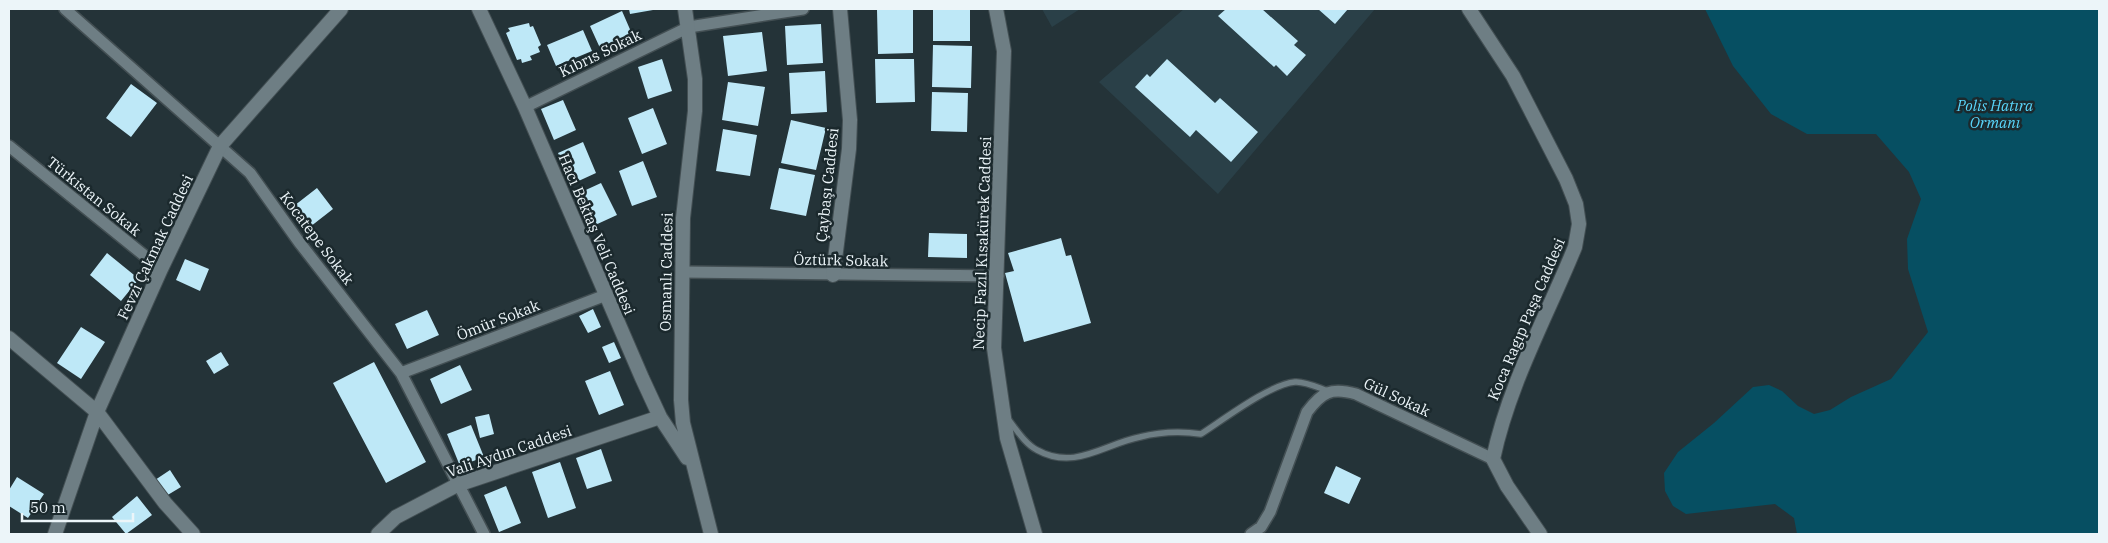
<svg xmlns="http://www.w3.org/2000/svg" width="2108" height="543" font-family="'IBM Plex Serif',serif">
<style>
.built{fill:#2a4048}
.green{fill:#064f62}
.building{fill:#bee8f7}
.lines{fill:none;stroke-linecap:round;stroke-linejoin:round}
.service-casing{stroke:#434f53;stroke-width:8}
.minor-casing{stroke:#434f53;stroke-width:14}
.tertiary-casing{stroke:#434f53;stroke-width:16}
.service{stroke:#6e7e84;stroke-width:5.5}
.minor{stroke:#6e7e84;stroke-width:11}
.tertiary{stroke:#6e7e84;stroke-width:14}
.labels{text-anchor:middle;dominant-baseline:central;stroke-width:5;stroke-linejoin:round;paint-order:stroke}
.street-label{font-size:15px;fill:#ecf5f9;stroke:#1b292d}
.park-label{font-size:15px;font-style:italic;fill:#59d6fb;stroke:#1b292d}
</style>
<rect width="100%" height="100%" fill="#243338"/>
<path class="built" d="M1042,9H1080L1052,27Z
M1184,9H1375L1218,194L1099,82Z"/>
<path class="green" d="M1705,9H2099V534H1797L1794,518L1775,504L1686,514L1673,506L1665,491L1664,473L1678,452L1714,423L1753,387L1769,385L1782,391L1798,406L1814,414L1830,410L1851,397L1891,379L1928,332L1908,269L1907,239L1921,199L1909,172L1876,134H1807L1771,114L1733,66Z"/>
<path class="building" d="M629,9H653V10L630,14Z
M913,9V53L878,54L877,10Z
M933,9H970V41H933Z
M1226,9H1262L1298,41L1294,45L1306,55L1287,76L1276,65L1274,67L1218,16Z
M1318,9H1348L1335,24Z
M622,11L632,34L600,48L590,26Z
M529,23L530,27L533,26L541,45L538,47L540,52L530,56L532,60L522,63L521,59L517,60L506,33L510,31L508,28Z
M821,24L823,63L787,65L785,26Z
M583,30L592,51L556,66L547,45Z
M762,32L767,71L728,76L723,36Z
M933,45L972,46L971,88L932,87Z
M662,59L672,91L648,99L638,67Z
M875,59H914L915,102L876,103Z
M1167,59L1215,103L1220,98L1258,132L1231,162L1196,130L1190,137L1135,87L1147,74L1150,77Z
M825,71L827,112L791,114L789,73Z
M728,82L765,87L758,126L722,120Z
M131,84L157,103L131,137L106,118Z
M932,92L968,93L967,132L931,131Z
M563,100L576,130L554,140L541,109Z
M653,108L667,144L642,154L628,118Z
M791,120L826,128L816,170L781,163Z
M723,129L757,135L750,176L716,171Z
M583,142L596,173L572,184L558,153Z
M643,161L657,197L632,206L619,171Z
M779,168L815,175L806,216L770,209Z
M601,183L617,215L593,226L577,194Z
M317,188L333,209L306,230L290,209Z
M929,233L967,234V258L928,257Z
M1061,238L1066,256L1071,255L1091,323L1024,342L1005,273L1014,271L1008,253Z
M107,253L139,279L121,301L90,275Z
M185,259L209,269L200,291L176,280Z
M593,309L601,327L588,333L579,316Z
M427,310L439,335L407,349L395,324Z
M81,327L105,342L81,379L57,363Z
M614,342L621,358L609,363L602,347Z
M221,352L229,365L214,374L206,361Z
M374,362L426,462L386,483L333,383Z
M460,365L472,390L441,404L430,379Z
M610,371L624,405L599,415L585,381Z
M489,414L494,434L480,438L475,417Z
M471,425L484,457L460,466L447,434Z
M601,449L612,481L587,489L576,458Z
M560,462L576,508L548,518L532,472Z
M1336,466L1361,478L1349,504L1324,493Z
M170,470L181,487L166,496L155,480Z
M17,477L44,494L28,518L9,506V490Z
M506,486L521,523L499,532L484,495Z
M137,496L152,515L126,534L112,517Z"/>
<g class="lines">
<g class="service-casing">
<path id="service" d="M1008,419C1016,429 1025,444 1037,450C1075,471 1104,444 1140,437C1160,432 1180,431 1201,434C1223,420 1270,384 1295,382C1305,381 1319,388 1328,391"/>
</g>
<g class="minor-casing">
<path id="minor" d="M65,9L250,173L299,242L401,373L484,534
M525,107L689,27L803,9
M9,146L161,269
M683,272L998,276
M401,373L606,295
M1251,534L1261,527L1270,512L1307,412C1322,392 1331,387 1356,394L1493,459"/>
</g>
<g class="tertiary-casing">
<path id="tertiary" d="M479,9L525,107L642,378L660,417L687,458
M685,9L695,79V111L683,218L681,400L683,423L711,534
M996,9L1004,51L994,348L1007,438L1035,534
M1469,9L1513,76L1566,179L1576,204L1579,224L1575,247C1546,318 1509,384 1493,459L1507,486L1540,534
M833,275L849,149L850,120L840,9
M9,338L97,412L165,503L193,534
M55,534L97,412L161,269L220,146L341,9
M378,534L396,517L457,485L660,417"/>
</g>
<use href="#service" class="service"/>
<use href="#minor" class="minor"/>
<use href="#tertiary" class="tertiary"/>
</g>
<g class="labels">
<g class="street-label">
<text transform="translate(600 53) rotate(-26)">Kıbrıs Sokak</text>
<text transform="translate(827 185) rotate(-84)">Çaybaşı Caddesi</text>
<text transform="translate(94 196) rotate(39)">Türkistan Sokak</text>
<text transform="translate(597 234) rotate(67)">Hacı Bektaş Veli Caddesi</text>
<text transform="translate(317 238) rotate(53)">Kocatepe Sokak</text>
<text transform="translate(982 243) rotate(-88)">Necip Fazıl Kısakürek Caddesi</text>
<text transform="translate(155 247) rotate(-65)">Fevzi Çakmak Caddesi</text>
<text transform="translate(841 260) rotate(1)">Öztürk Sokak</text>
<text transform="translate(666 272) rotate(-89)">Osmanlı Caddesi</text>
<text transform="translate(1526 319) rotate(-67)">Koca Ragıp Paşa Caddesi</text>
<text transform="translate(498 320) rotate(-21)">Ömür Sokak</text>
<text transform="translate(1397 397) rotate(25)">Gül Sokak</text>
<text transform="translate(509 451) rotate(-19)">Vali Aydın Caddesi</text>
</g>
<g class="park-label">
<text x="1995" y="105">Polis Hatıra<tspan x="1995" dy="17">Ormanı</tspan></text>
</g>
</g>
<rect width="2108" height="543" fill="none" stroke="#ecf5f9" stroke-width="20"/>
<path d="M22 513v8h111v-8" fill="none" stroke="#ecf5f9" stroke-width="2.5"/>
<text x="30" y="513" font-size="15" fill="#ecf5f9" stroke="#1b292d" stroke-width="4" paint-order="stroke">50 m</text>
</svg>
